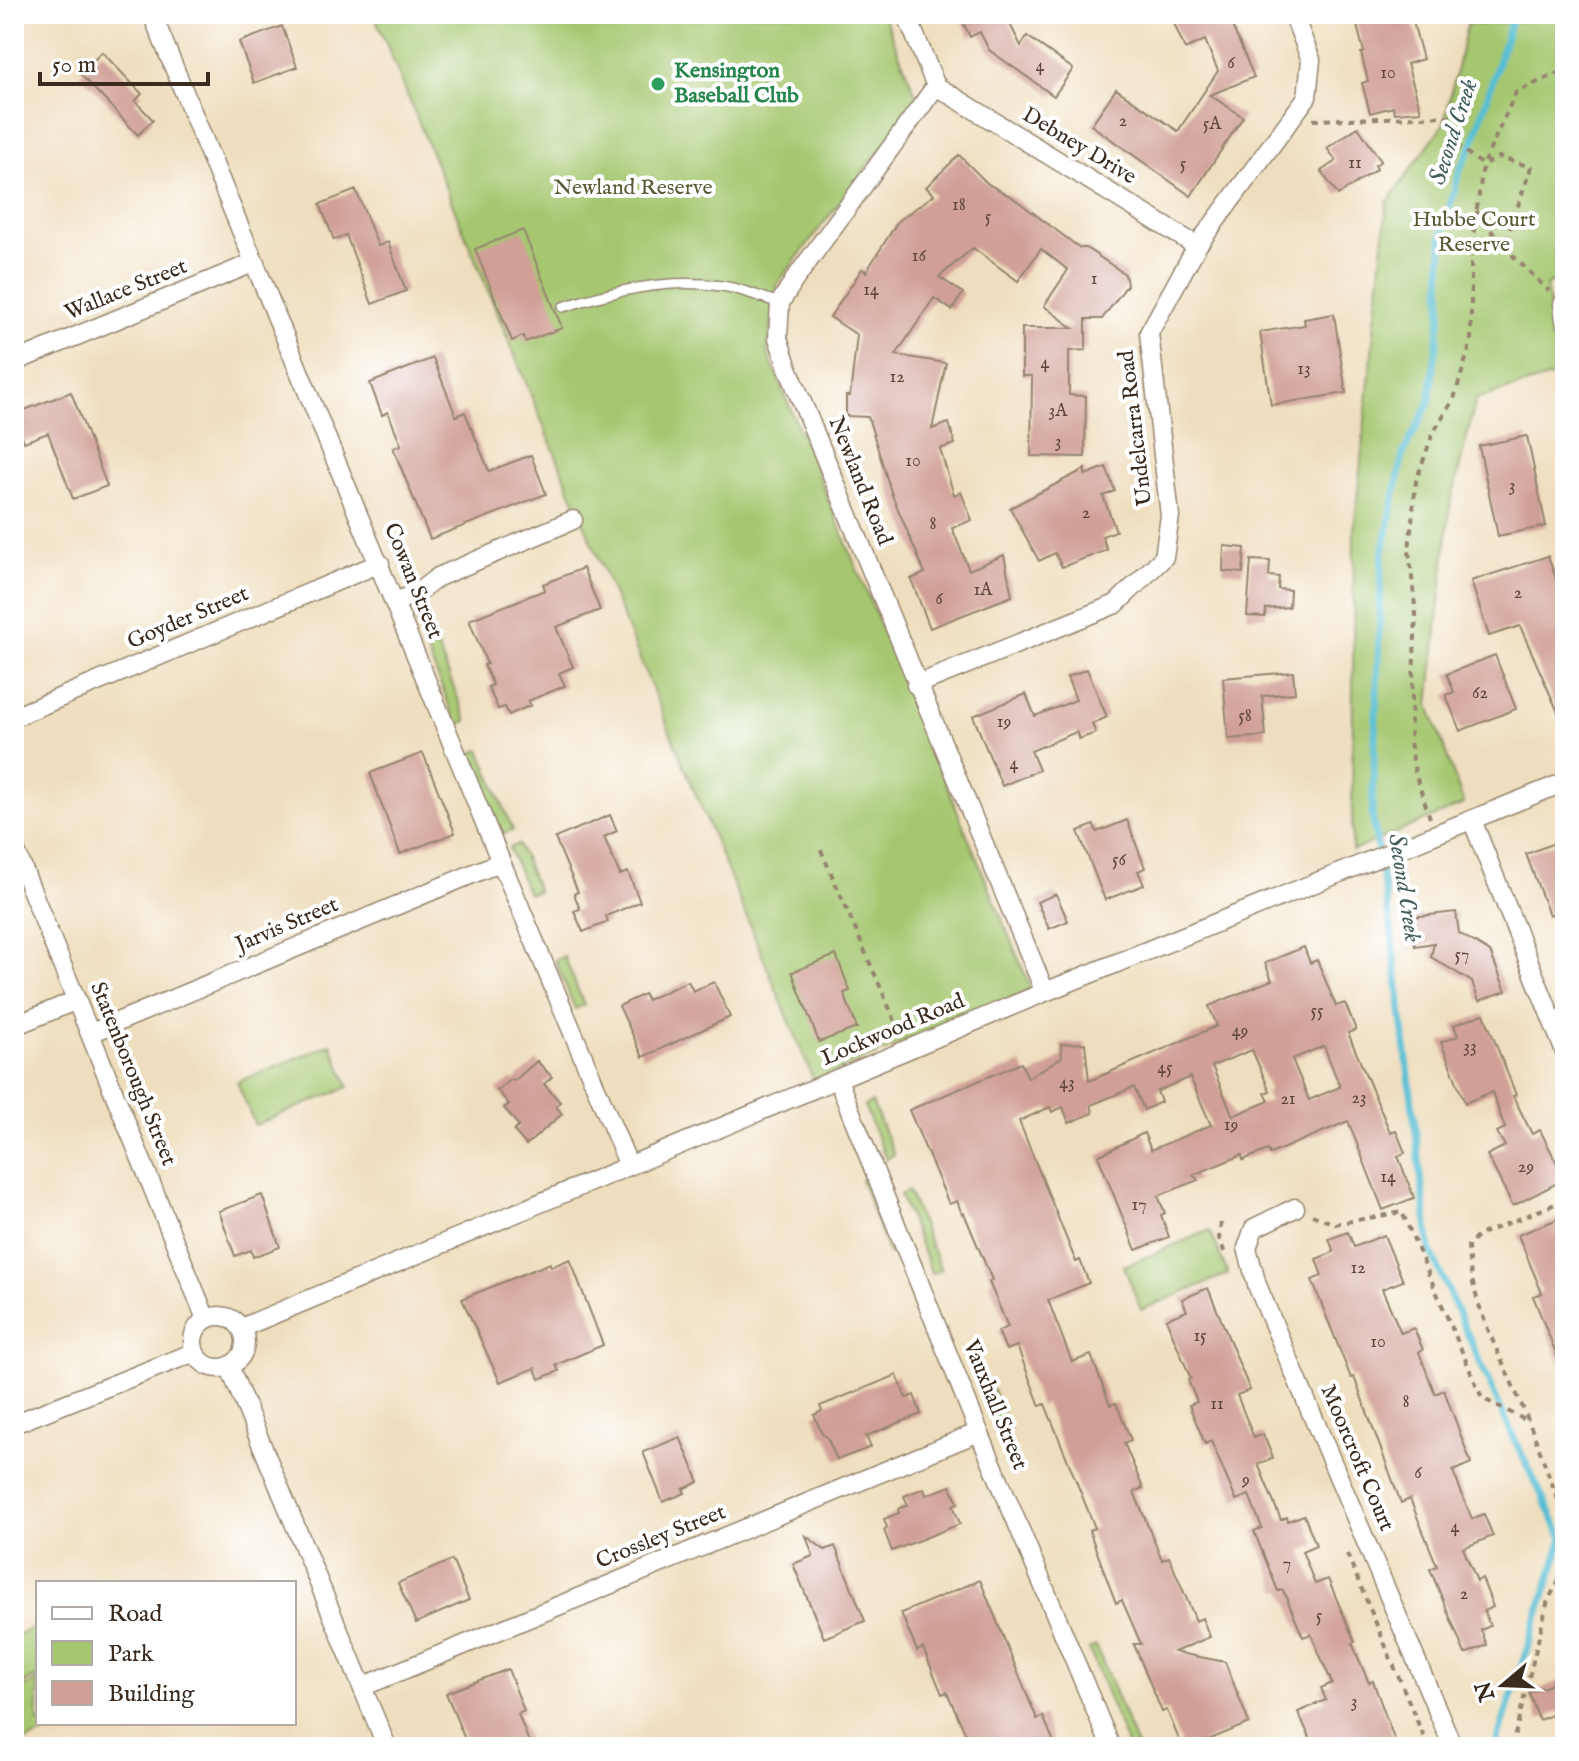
<svg xmlns="http://www.w3.org/2000/svg" width="1579" height="1761" font-family="'IM FELL English',serif">
<style>
.green{fill:#a6c76f;stroke:#707846;stroke-width:2}
.lines{fill:none;stroke-linecap:round;stroke-linejoin:round}
.stream{stroke:#56bed3;stroke-width:7}
.building{fill:#d09f95;fill-rule:evenodd}
.service-casing{stroke:#95846e;stroke-width:12}
.minor-casing{stroke:#95846e;stroke-width:21}
.path{stroke:#95846e;stroke-width:4;stroke-dasharray:6 6;stroke-linecap:butt}
.service{stroke:#fff;stroke-width:9}
.minor{stroke:#fff;stroke-width:18}
.leisure-dot{fill:#2e9e5b;stroke:#fff;stroke-width:3}
.labels{text-anchor:middle;dominant-baseline:central;stroke-width:8;stroke-linejoin:round;paint-order:stroke}
.number-label{font-size:18px;fill:#60473c}
.leisure-label{font-size:22px;font-weight:bold;fill:#27864d;stroke:#fff;text-anchor:start}
.street-label{font-size:22px;fill:#3b2a1e;stroke:#fff}
.park-label{font-size:22px;fill:#5b5936;stroke:#fff}
.water-label{font-size:24px;font-style:italic;fill:#445e5d;stroke:#fff}
</style>
<rect width="100%" height="100%" fill="#fff"/>
<filter id="ink" filterUnits="userSpaceOnUse"><feTurbulence type="fractalNoise" baseFrequency=".0125" numOctaves="2"/><feDisplacementMap in="SourceGraphic" scale="16" xChannelSelector="R" yChannelSelector="G"/><feConvolveMatrix kernelMatrix="1 2 1 2 8 2 1 2 1" color-interpolation-filters="sRGB"/></filter>
<filter id="wash" filterUnits="userSpaceOnUse"><feTurbulence type="fractalNoise" baseFrequency=".006" numOctaves="4" result="noise"/><feDisplacementMap in="SourceGraphic" scale="32" xChannelSelector="R" yChannelSelector="G"/><feGaussianBlur stdDeviation="1.8" result="paint"/><feColorMatrix in="noise" values="0 0 0 0 0 0 0 0 0 0 0 0 0 0 0 0 0 1.4 0 .05"/><feComposite in="paint" operator="in"/></filter>
<g filter="url(#wash)">
<rect width="100%" height="100%" fill="#efdebd"/>
<path class="green" d="M374,14H883L918,100L778,283L767,352L1031,989L814,1081Z
M1565,17V278L1546,285L1562,374L1476,399L1450,507L1429,705L1464,804L1352,851L1354,530L1387,203L1444,123L1467,25Z
M418,610L427,621L467,721L457,725L416,623Z
M480,750L513,830L502,834L469,755Z
M518,844L538,891L528,894L509,848Z
M564,956L584,1005L575,1009L555,960Z
M331,1044L349,1087L255,1125L237,1082Z
M872,1102L894,1155L886,1159L864,1106Z
M868,1178L897,1248L889,1255L861,1180Z
M908,1191L941,1270L932,1274L900,1195Z
M1210,1230L1228,1274L1141,1310L1124,1266Z
M993,1390L1010,1431L1000,1435L983,1394Z
M38,1626V1677L14,1687V1636Z
M1096,1646L1137,1747H1128L1089,1649Z
M38,1681V1723H72L14,1746V1691Z"/>
<g class="lines">
<path class="stream" d="M1495,1747L1563,1538L1517,1445L1430,1250L1391,928L1372,814L1382,558L1403,454L1429,403L1441,313L1442,235L1460,169L1473,144L1513,14"/>
</g>
<g id="blocks">
<path class="building" d="M959,14H1015L1007,18L1021,46L1027,36L1073,69L1054,96L989,50L980,32L970,37Z
M1170,14H1227L1254,77L1210,95L1243,117L1191,196L1091,125L1116,89L1178,131L1218,71L1205,40L1185,49Z
M1354,14H1416L1414,26L1423,59L1407,64L1421,111L1395,113L1393,107L1370,113L1362,83L1368,81L1361,53L1364,52Z
M282,26L297,67L254,83L239,42Z
M102,52L142,94L135,101L153,120L138,135L80,74Z
M1358,127L1381,161L1375,165L1377,169L1338,195L1321,171L1336,161L1327,148Z
M959,155L988,184L1012,197L1080,248H1086L1125,274L1127,285L1102,319H1086V350L1069,351V395L1086,396L1085,457L1031,456L1032,376H1022V328H1073L1044,306L1068,270L1041,249L1018,281L973,248L939,277L963,293L952,310L934,298L896,355L946,363L932,429L949,423L955,444L940,449L954,495L961,492L972,520L952,528L969,570L1004,555L1012,596L930,628L911,579L925,573L892,495L868,417L846,416V396H850L857,335L830,317L862,269L866,272L898,221L934,195L926,187Z
M356,190L378,246L388,242L406,291L372,304L346,235L334,240L320,204Z
M523,230L562,328L525,342L523,336L512,341L475,249Z
M1334,314L1346,393L1271,405L1260,332L1305,325L1304,319Z
M433,358L456,416L465,412L489,471L531,455L546,494L430,539L393,448L401,445L388,412L382,415L370,383Z
M71,392L107,486L73,499L48,433L24,442L14,414Z
M1527,436L1546,526L1498,536L1479,446Z
M1106,467L1115,491L1103,496L1116,531L1102,536L1107,550L1062,567L1055,553L1039,561L1010,508L1085,469V475Z
M1224,546L1245,548L1243,573L1223,571Z
M1548,556L1565,605V728L1520,626L1489,636L1471,581Z
M1251,560L1270,561L1269,576L1279,577L1278,589L1290,590L1289,607L1266,609L1265,617L1247,616Z
M583,568L600,610L556,627L573,667L559,673L565,686L528,701L531,705L509,715L505,707L498,709L488,687L493,685L484,665L487,664L469,620L545,590L543,584Z
M1495,655L1516,709L1460,731L1446,695L1454,692L1447,674Z
M1087,669L1107,717L1092,724L1096,733L1079,739L1076,732L1031,751L1039,770L1002,786L973,716L1026,694L1035,716L1076,700L1067,677Z
M1293,672L1295,693L1262,696L1266,736L1228,739L1223,678Z
M423,753L455,833L400,854L370,773Z
M610,815L617,831L604,837L620,875L628,872L640,902L606,916L608,922L583,932L574,911L580,909L574,894L578,892L555,838Z
M1127,820L1145,868L1138,871L1144,885L1105,900L1078,831L1094,825L1097,832Z
M1565,839V909L1549,915L1526,854Z
M1056,894L1068,921L1049,929L1037,902Z
M1456,912L1459,933L1490,952L1506,991L1479,1001L1472,982L1431,957L1434,943L1415,946L1412,917Z
M1304,947L1310,963L1317,960L1336,1006L1345,1003L1356,1030L1348,1033L1390,1132L1396,1130L1405,1153L1398,1156L1414,1198L1383,1210L1348,1121L1270,1154L1268,1150L1243,1160L1242,1155L1193,1175L1198,1180L1158,1196L1165,1213L1161,1215L1169,1237L1136,1250L1098,1156L1144,1133L1151,1150L1211,1125L1190,1077L1157,1091L1161,1102L1144,1110L1134,1087L1091,1105L1093,1113L1069,1123L1063,1107L1052,1112L1050,1107L1019,1121L1076,1262L1080,1260L1089,1283L1048,1300L1072,1362L1091,1355L1110,1405L1116,1403L1131,1440L1124,1443L1143,1488L1134,1492L1162,1560L1169,1557L1196,1621L1202,1618L1210,1637L1174,1652L1225,1662L1249,1723L1192,1747H1182L1167,1710L1162,1712L1135,1647L1134,1644H1141L1122,1600L1116,1603L1108,1582L1089,1530L1095,1528L1045,1404L1040,1406L1017,1346L1006,1350L998,1331L1008,1327L989,1282L992,1280L964,1213L962,1214L957,1201L949,1204L909,1110L1021,1063L1028,1078L1062,1057L1061,1044L1085,1043L1089,1081L1217,1026L1209,1006L1272,980L1265,963ZM1324,1046L1340,1087L1309,1100L1292,1059ZM1252,1050L1270,1091L1265,1093L1269,1101L1233,1116L1212,1066Z
M836,955L850,991L844,993L857,1028L819,1042L792,972Z
M688,981L693,991L714,982L730,1017L643,1057L619,1006L644,994L647,1000Z
M1484,1014L1516,1095L1513,1096L1532,1134L1540,1130L1565,1179L1513,1206L1487,1155L1505,1146L1497,1132L1505,1128L1492,1092L1465,1103L1441,1042L1458,1036L1454,1025Z
M537,1061L552,1077L544,1084L560,1102L556,1106L562,1114L526,1145L514,1131L519,1126L504,1108L509,1104L497,1090L512,1079L514,1081Z
M262,1195L280,1247L253,1257L251,1250L235,1256L219,1211Z
M1565,1216V1372L1564,1373L1533,1296L1542,1293L1518,1235Z
M1348,1232L1354,1247L1384,1235L1403,1281L1382,1289L1401,1333L1414,1328L1423,1350L1419,1352L1435,1394L1444,1390L1471,1463L1453,1471L1472,1519L1484,1514L1493,1536L1463,1548L1477,1581L1482,1578L1493,1607L1484,1611L1490,1626L1481,1630L1487,1645L1465,1654L1430,1569L1437,1566L1410,1499L1401,1503L1354,1377L1351,1378L1312,1280L1322,1276L1316,1259L1334,1252L1329,1239Z
M570,1259L603,1345L556,1365L559,1371L539,1379L535,1368L500,1382L462,1299L550,1263L551,1267Z
M1208,1288L1250,1390L1237,1395L1254,1438L1263,1434L1273,1458L1258,1464L1281,1520L1287,1517L1288,1521L1304,1515L1316,1545L1302,1551L1315,1584L1328,1579L1355,1642L1352,1643L1369,1683L1373,1681L1397,1747H1314L1298,1712L1326,1700L1321,1688L1332,1683L1311,1634L1303,1637L1283,1590L1278,1591L1254,1531L1262,1528L1249,1495L1236,1500L1211,1441L1205,1444L1189,1405L1197,1402L1188,1380L1191,1379L1166,1319L1187,1311L1182,1299Z
M897,1375L906,1398L914,1395L921,1414L866,1436L871,1447L837,1460L827,1437L822,1434L814,1415L822,1411L820,1406Z
M680,1437L699,1482L683,1489L685,1493L663,1502L643,1452Z
M951,1486L958,1503L953,1505L960,1524L892,1551L884,1530L887,1527L884,1519L899,1513L898,1509L908,1505L904,1496L924,1488L926,1495Z
M806,1536L825,1550L835,1546L865,1621L824,1638L793,1564L813,1556Z
M452,1560L469,1600L416,1623L398,1583Z
M980,1580L1037,1719L1043,1716L1056,1747H979L977,1741L970,1744L947,1692L942,1694L923,1648L917,1651L901,1613Z
M508,1669L524,1711L518,1714L531,1747H468L446,1693Z
M1565,1679V1710L1539,1720L1529,1693Z"/>
</g>
</g>
<g filter="url(#ink)">
<use href="#blocks" fill-opacity="0" stroke="#95846e" stroke-width="2"/>
<g class="lines">
<g class="service-casing">
<path id="service" d="M563,307C613,291 668,278 721,286C741,288 761,298 780,303"/>
</g>
<g class="minor-casing">
<path id="minor" d="M152,14L501,862L629,1166
M906,14L936,86L795,279L780,303L778,338L788,368L1045,992
M936,86L1197,246
M1563,304L1565,321
M14,362L255,262
M395,602L417,593L438,577L573,520
M916,685L1116,604L1164,557L1170,516L1149,333L1197,246L1307,97L1311,60L1293,14
M14,717L380,563
M1472,820L1565,1052
M14,847L206,1319
M14,1026L77,1000
M91,1033L501,862
M838,1080L979,1432L1111,1747
M1295,1208L1254,1228L1247,1248L1257,1285L1453,1747
M193 1342a26 26 0 1 1 52 0a26 26 0 1 1-52 0Z
M241,1328L1045,992L1565,782
M229,1366L387,1747
M14,1424L195,1352
M362,1687L979,1432"/>
</g>
<path class="path" d="M1313,120L1452,116L1458,146L1483,165L1499,157L1531,167L1504,247L1549,291
M1476,211L1504,247
M1430,818L1415,773L1410,741L1416,615L1409,550L1416,481L1433,433L1454,399L1471,342V251L1483,165L1516,92L1565,70
M821,850L895,1021
M1565,1200L1479,1235L1468,1246C1469,1304 1506,1366 1528,1420C1541,1452 1552,1485 1565,1518
M1312,1215L1335,1224L1402,1212L1482,1398L1527,1421
M1221,1223L1219,1238L1226,1256
M1347,1554L1428,1747
M1512,1747L1548,1600L1565,1571"/>
<use href="#service" class="service"/>
<use href="#minor" class="minor"/>
</g>
</g>
<circle class="leisure-dot" cx="658" cy="84" r="8"/>
<g class="labels">
<g class="number-label">
<text x="1231" y="63">6</text>
<text x="1040" y="66">4</text>
<text x="1388" y="73">10</text>
<text x="1123" y="121">2</text>
<text x="1212" y="124">5A</text>
<text x="1355" y="163">11</text>
<text x="1183" y="164">5</text>
<text x="959" y="205">18</text>
<text x="988" y="217">5</text>
<text x="919" y="256">16</text>
<text x="1094" y="279">1</text>
<text x="871" y="290">14</text>
<text x="1045" y="363">4</text>
<text x="1304" y="369">13</text>
<text x="897" y="377">12</text>
<text x="1058" y="411">3A</text>
<text x="1058" y="442">3</text>
<text x="913" y="461">10</text>
<text x="1512" y="486">3</text>
<text x="1086" y="513">2</text>
<text x="933" y="524">8</text>
<text x="983" y="590">1A</text>
<text x="1518" y="593">2</text>
<text x="939" y="599">6</text>
<text x="1480" y="693">62</text>
<text x="1245" y="716">58</text>
<text x="1004" y="722">19</text>
<text x="1014" y="764">4</text>
<text x="1119" y="860">56</text>
<text x="1462" y="955">57</text>
<text x="1317" y="1011">55</text>
<text x="1240" y="1031">49</text>
<text x="1470" y="1047">33</text>
<text x="1165" y="1068">45</text>
<text x="1067" y="1083">43</text>
<text x="1359" y="1098">23</text>
<text x="1288" y="1099">21</text>
<text x="1231" y="1125">19</text>
<text x="1526" y="1167">29</text>
<text x="1388" y="1177">14</text>
<text x="1139" y="1205">17</text>
<text x="1358" y="1268">12</text>
<text x="1200" y="1336">15</text>
<text x="1378" y="1342">10</text>
<text x="1406" y="1402">8</text>
<text x="1217" y="1404">11</text>
<text x="1418" y="1473">6</text>
<text x="1246" y="1480">9</text>
<text x="1455" y="1527">4</text>
<text x="1287" y="1564">7</text>
<text x="1464" y="1594">2</text>
<text x="1319" y="1616">5</text>
<text x="1354" y="1702">3</text>
</g>
<g class="leisure-label">
<text x="674" y="71">Kensington<tspan x="674" dy="25">Baseball Club</tspan></text>
</g>
<g class="street-label">
<text transform="translate(1079 146) rotate(31)">Debney Drive</text>
<text transform="translate(126 290) rotate(-22)">Wallace Street</text>
<text transform="translate(1136 428) rotate(-97)">Undelcarra Road</text>
<text transform="translate(860 481) rotate(68)">Newland Road</text>
<text transform="translate(413 581) rotate(68)">Cowan Street</text>
<text transform="translate(188 618) rotate(-23)">Goyder Street</text>
<text transform="translate(287 925) rotate(-23)">Jarvis Street</text>
<text transform="translate(893 1030) rotate(-23)">Lockwood Road</text>
<text transform="translate(133 1074) rotate(68)">Statenborough Street</text>
<text transform="translate(995 1405) rotate(68)">Vauxhall Street</text>
<text transform="translate(1357 1458) rotate(67)">Moorcroft Court</text>
<text transform="translate(661 1537) rotate(-22)">Crossley Street</text>
</g>
<g class="park-label">
<text x="633" y="188">Newland Reserve</text>
<text x="1474" y="220">Hubbe Court<tspan x="1474" dy="25">Reserve</tspan></text>
</g>
<g class="water-label">
<text transform="translate(1454 132) rotate(-72)">Second Creek</text>
<text transform="translate(1404 888) rotate(81)">Second Creek</text>
</g>
</g>
<rect width="1579" height="1761" fill="none" stroke="#fff" stroke-width="48"/>
<rect x="36" y="1581" width="260" height="144" fill="#ffffff" stroke="#b1aaa5" stroke-width="2"/>
<rect x="52" y="1607" width="40" height="12" fill="#ffffff" stroke="#b1aaa5" stroke-width="2"/>
<text x="108" y="1621" font-size="24" fill="#3b2a1e">Road</text>
<rect x="52" y="1641" width="40" height="24" fill="#a6c76f" stroke="#b1aaa5" stroke-width="2"/>
<text x="108" y="1661" font-size="24" fill="#3b2a1e">Park</text>
<rect x="52" y="1681" width="40" height="24" fill="#d09f95" stroke="#b1aaa5" stroke-width="2"/>
<text x="108" y="1701" font-size="24" fill="#3b2a1e">Building</text>
<g transform="translate(1503 1685) rotate(251)" stroke="#ffffff" stroke-width="6" paint-order="stroke">
<path d="M0-6L14 30L0 20L-14 30Z" fill="#3b2a1e"/>
<text y="-12" font-size="22" font-weight="bold" text-anchor="middle" fill="#3b2a1e">N</text>
</g>
<path d="M40 72v12h168v-12" fill="none" stroke="#3b2a1e" stroke-width="4"/>
<text x="52" y="72" font-size="24" fill="#3b2a1e" stroke="#ffffff" stroke-width="6" paint-order="stroke">50 m</text>
</svg>
